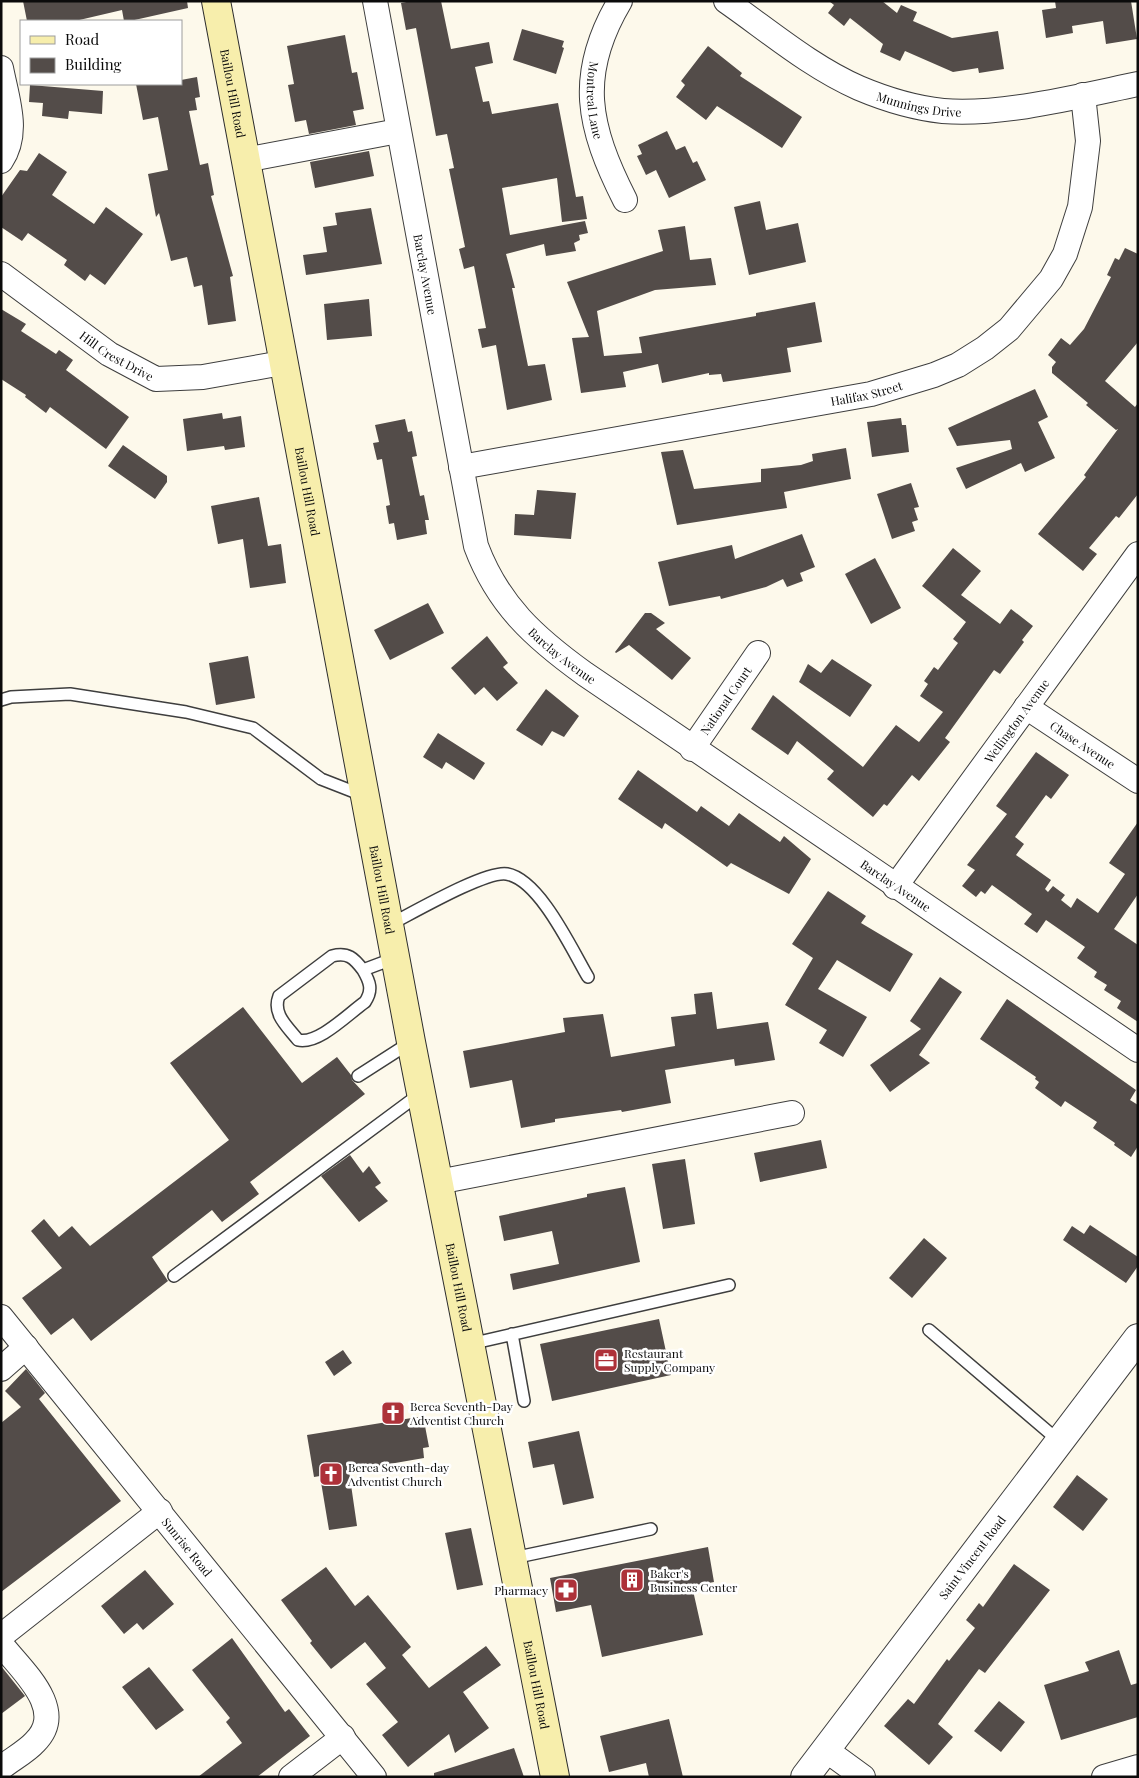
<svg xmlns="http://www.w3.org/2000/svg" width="1139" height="1778" font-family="'Playfair Display',serif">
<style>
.building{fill:#534c49}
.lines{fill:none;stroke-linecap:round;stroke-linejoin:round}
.service-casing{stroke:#3e3e3e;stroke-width:14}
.minor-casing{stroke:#3e3e3e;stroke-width:26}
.tertiary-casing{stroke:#3e3e3e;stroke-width:30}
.secondary-casing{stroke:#2d2d2d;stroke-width:30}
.service{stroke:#fff;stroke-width:11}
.minor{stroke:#fff;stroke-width:24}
.tertiary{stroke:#fff;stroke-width:28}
.secondary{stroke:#f7eeac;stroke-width:28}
.labels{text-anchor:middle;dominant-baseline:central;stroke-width:5;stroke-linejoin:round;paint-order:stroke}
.street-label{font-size:12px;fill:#0b0b0b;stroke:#fff}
.poi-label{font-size:12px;fill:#0b0b0b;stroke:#fff;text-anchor:start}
</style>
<rect width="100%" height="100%" fill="#fdf9eb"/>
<path class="building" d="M23,1H187L188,8L130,21H124L122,10L75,21H27Z
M412,1H441L451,49L489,42L493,63L475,67L483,102L489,101L492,114L558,103L576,197L583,196L587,219L562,222L557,178L502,188L510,235L585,221L588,233L579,235L580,240L574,243L576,251L546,256L544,244L506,254L515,288H512L528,366L545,364L552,400L507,410L496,345L482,348L478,329L486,328L474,266L464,269L459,249L465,247L449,169L454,168L447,134L436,136L416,28L406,30L401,3Z
M829,1H882L897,13L901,5L917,12L913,21L952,38L998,31L1004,69L979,73L978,68L953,72L905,51L900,61L880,52L883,44L850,18L844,26L828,13L834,5Z
M1055,1H1131L1137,39L1106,44L1103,21L1072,26L1073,33L1046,38L1042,10L1056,8Z
M522,29L564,41L562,47L564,48L556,74L513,60Z
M345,35L352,73L357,72L364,109L353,111L356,125L309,134L306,120L295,122L288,85L294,84L287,46Z
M708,46L742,73L740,76L802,117L782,148L717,106L706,120L676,97L685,85L681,81Z
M197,77L200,97L195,98L197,110L189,111L200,165L208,163L214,195L211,196L233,276L230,277L236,321L208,325L202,285L194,287L187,257L171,261L159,213L156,217L148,174L168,170L158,117L143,120L136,84H181V80Z
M30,85L103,91L102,114L69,111L68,119L42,116L43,103L29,102Z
M667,131L676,150L685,146L693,163L697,161L706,180L669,198L656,170L646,175L637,156L642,154L638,145Z
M369,151L374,176L315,188L310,162Z
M39,153L67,172L52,195L94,224L106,207L143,234L105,285L90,274L85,281L64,265L67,260L28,233L22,241L1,227V197L20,170L27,171Z
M760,201L766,230L798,223L806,262L749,275L734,207Z
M371,208L382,264L306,275L303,255L327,252L323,227L337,225L335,213Z
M685,226L690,260L711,258L716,285L655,290L597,311L604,356L642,353L639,337L756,316V313L815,302L822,342L787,348L791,372L723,382L721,374L709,375V373L662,383L658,364L623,372L626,387L581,393L572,338L589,337L567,282L663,251L658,230Z
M1125,248L1138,254V342L1105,381L1135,407L1138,403V494L1119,518L1116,516L1089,548L1097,554L1083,571L1038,534L1086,477L1084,475L1118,429L1116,430L1086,405L1088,403L1052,373V367L1056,362L1048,355L1061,338L1070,345L1084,329L1111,277L1107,275L1115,258L1119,260Z
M369,299L372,336L327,340L324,304Z
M1,309L26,324L21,331L56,354L59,350L73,360L66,370L129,417L106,449L50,407L46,413L25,397L26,395L1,379Z
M1035,389L1048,417L1038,422L1055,458L1025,472L1021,463L966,489L956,468L1012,449L1010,440L957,446L948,428Z
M222,413L223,419L241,416L245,447L225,450L224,446L187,451L183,419Z
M901,418L902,425H906L909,452L872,457L867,422Z
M405,419L408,432L412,431L417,456L412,457L420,496L424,495L429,520H425L427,534L397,540L394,523L389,524L386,506L390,505L382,459L377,460L373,443L379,442L375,425Z
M123,445L167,476V482L155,499L108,466Z
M846,448L851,479L784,492L787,508L677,525L661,452L683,450L694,489L761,482V469L801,465L813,461L812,454Z
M911,483L919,507L914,508L918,520L912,522L915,531L892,539L877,494Z
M537,490L576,493L571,539L514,535L515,514L534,515Z
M259,497L268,546L281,544L286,583L250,588L243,539L218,544L211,506Z
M802,534L815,567L800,573L803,581L787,587L783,579L766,587L721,599L720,596L669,606L658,562L732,545L735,559Z
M953,548L981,571L961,595L1000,624L1011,609L1033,626L1022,640L1024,642L1000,674L994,670L945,738L950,742L919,781L912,775L887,806L884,804L873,817L827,779L834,771L797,741L788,755L751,729L773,695L863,767L896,725L919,742L943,712L920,696L928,684L924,681L934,667L938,670L958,643L953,639L966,622L922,586Z
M875,558L901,608L871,624L845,574Z
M428,603L444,633L390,660L374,630Z
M645,613H651L665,623L656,629L691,658L672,680L629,645L616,653L615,652Z
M487,636L508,663L503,667L518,683L497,701L484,687L475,695L451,668Z
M248,656L255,698L216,705L209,663Z
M832,659L872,685L850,717L799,682L808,664L821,673Z
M546,689L579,716L564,737L552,731L542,746L516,730Z
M438,733L485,763L474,780L446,762L442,769L423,757Z
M1036,752L1069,775L1051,799L1046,795L1015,837L1024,844L1016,855L1051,880L1045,889L1048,892L1053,886L1065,895L1061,900L1071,908L1077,898L1098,913L1125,874L1109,863L1138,822V894L1114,929L1138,945V1022L1117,1008L1121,1001L1104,990L1107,985L1094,977L1097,972L1077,958L1085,947L1046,920L1037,933L1024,924L1032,914L992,885L985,894L981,891L976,897L962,886L975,870L967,865L1007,814L996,806Z
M638,770L697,812L701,806L729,826L739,813L780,842L784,836L811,859L789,894L731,863L727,867L665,823L662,829L618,799Z
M828,891L866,916L861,923L913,954L890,992L837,960L818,989L867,1017L843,1057L819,1043L827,1030L785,1005L813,958L792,944Z
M940,977L962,992L919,1055L930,1063L890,1092L870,1065L921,1029L910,1021Z
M712,992L717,1029L768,1022L775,1060L735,1066L734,1059L665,1070L671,1103L622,1112L621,1110L555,1119V1122L521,1128L512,1080L470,1088L463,1051L565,1032L563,1018L603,1014L611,1057L675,1046L671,1017L696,1014L694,994Z
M1007,999L1136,1090L1130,1100L1138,1105V1146L1131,1157L1114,1145L1115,1143L1093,1128L1097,1122L1065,1101L1061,1107L1035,1088L1039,1082L1035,1079L1036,1077L980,1039Z
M243,1007L302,1083L337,1057L351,1075L352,1080L365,1094L250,1182L259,1194L222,1222L212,1210L152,1257L168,1281L91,1341L73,1318L51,1335L22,1298L62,1268L31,1231L44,1219L59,1237L72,1226L90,1246L229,1140L170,1063Z
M821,1140L827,1168L760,1182L754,1153Z
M350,1155L363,1173L369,1166L381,1183L375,1187L388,1201L359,1222L321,1176Z
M685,1159L695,1224L663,1229L652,1164Z
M625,1187L640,1262L513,1290L510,1274L559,1264L552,1231L504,1241L499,1216L587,1197V1194Z
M1090,1225L1138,1257V1266L1126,1283L1063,1240L1072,1226L1084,1234Z
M924,1238L947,1258L912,1298L889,1278Z
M659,1319L671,1375L552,1401L540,1344Z
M343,1350L352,1363L334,1376L325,1362Z
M26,1369L45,1393L39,1399L121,1501L1,1592V1423L21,1407L5,1391Z
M418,1417L419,1427L425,1426L429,1447L423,1448L424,1458L349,1471L357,1526L329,1530L320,1476L314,1477L307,1435Z
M579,1431L594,1498L563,1505L554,1464L533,1468L528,1442Z
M1077,1475L1108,1499L1083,1531L1053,1507Z
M471,1528L483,1585L457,1590L445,1533Z
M708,1547L714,1582L692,1586L703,1635L602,1657L591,1605L556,1612L550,1578Z
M1014,1564L1050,1590L985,1673L979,1669L938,1724L953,1737L929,1765L884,1726L908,1699L914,1704L947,1659L949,1661L975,1628L966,1620L979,1603L983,1607Z
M326,1567L355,1606L368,1595L411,1647L402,1655L429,1688L486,1646L501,1665L463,1692L489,1728L455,1753L449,1734L408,1767L382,1735L398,1722L366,1684L386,1668L365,1642L331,1669L310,1643L312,1641L281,1600Z
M145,1570L174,1604L143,1630L137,1623L124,1634L101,1606Z
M232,1638L285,1712L289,1709L310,1736L257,1777H198L242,1743L226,1722L230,1718L192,1670Z
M1119,1650L1131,1685L1138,1683V1717L1061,1740L1044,1685L1089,1671L1085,1662Z
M1,1666L25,1696L1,1714Z
M149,1667L184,1710L156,1730L122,1687Z
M999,1701L1025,1722L1001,1752L974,1731Z
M669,1719L683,1777H649L646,1763L609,1772L600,1736Z
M514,1748L524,1777H434V1773Z"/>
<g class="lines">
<g class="service-casing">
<path id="service" d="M1,700L11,697L70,694L186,712L253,728L321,779L362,795
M389,925C411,914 486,870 507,874C540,880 572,950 588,977
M363,970C354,958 348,952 332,956L279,996C272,1014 287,1026 298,1040C318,1045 348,1014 365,1002C373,990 370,982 363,970L395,958
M358,1076L411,1042
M174,1276L421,1093
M929,1330L1059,1441
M512,1334L524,1401
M470,1344L729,1285
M513,1558L651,1529"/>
</g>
<g class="minor-casing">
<g id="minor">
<path id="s1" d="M375,1L476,546C498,605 535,638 585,674L1138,1050"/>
<path id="s2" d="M620,1C576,75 588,127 625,200"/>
<path id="s3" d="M726,1C769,31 811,67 859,88C885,99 915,108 943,111C1001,116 1080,96 1138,84"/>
<path d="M1,68C7,99 20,133 1,161"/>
<path d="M245,160L398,131"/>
<path id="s4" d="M1,274L109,354L156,379L203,377L282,363"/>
<path id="s5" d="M461,467L871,394L934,375L958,365L985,348L1009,329L1051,279L1065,254L1080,207L1088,141L1083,95"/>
<path id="s6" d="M1026,707L1138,781"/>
<path id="s7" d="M692,749L758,653"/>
<path id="s8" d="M895,887L1138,554"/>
<path d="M438,1182L792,1113"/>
<path id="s9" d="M1,1317L374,1777"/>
<path d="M1,1369L26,1347"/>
<path d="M1,1636L160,1511"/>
<path d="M1,1644C21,1670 68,1709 35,1742C26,1752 12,1759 1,1768"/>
<path d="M826,1750L863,1777"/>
<path d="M291,1777L343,1737"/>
<path d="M1104,1777L1138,1767"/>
</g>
</g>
<g class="tertiary-casing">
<g id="tertiary">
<path id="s10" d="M805,1777L1138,1338"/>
</g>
</g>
<g class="secondary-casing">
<g id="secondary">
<path id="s11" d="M216,1L411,1042L555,1777"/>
</g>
</g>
<use href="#service" class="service"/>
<use href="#minor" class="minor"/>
<use href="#tertiary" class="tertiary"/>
<use href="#secondary" class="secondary"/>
</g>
<defs>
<g id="office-square" transform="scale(1.25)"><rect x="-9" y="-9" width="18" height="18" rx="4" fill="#ad3139" stroke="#fff"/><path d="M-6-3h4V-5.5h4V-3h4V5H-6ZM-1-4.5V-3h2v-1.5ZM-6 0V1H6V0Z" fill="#fff"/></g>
<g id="church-square" transform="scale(1.25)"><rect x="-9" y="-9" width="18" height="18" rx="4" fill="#ad3139" stroke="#fff"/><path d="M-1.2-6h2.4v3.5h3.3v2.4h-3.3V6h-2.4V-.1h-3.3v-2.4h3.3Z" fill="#fff"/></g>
<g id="building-square" transform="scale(1.25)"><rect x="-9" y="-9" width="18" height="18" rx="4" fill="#ad3139" stroke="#fff"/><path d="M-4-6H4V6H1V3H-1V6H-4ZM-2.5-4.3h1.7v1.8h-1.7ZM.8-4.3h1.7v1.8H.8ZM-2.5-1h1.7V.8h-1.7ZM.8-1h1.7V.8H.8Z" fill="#fff"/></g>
<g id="pharmacy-square" transform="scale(1.25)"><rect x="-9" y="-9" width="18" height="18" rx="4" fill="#ad3139" stroke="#fff"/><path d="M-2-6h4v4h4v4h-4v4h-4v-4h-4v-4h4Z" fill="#fff"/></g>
</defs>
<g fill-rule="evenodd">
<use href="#office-square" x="606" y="1360"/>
<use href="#church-square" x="393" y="1413"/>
<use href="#church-square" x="331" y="1474"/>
<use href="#building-square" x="632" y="1580"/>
<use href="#pharmacy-square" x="566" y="1590"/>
</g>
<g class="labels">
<g class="street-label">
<text stroke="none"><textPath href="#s11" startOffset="94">Baillou Hill Road</textPath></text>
<text stroke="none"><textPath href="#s2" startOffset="105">Montreal Lane</textPath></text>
<text stroke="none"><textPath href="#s3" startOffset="222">Munnings Drive</textPath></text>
<text stroke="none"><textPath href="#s1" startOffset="278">Barclay Avenue</textPath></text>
<text stroke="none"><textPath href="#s4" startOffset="142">Hill Crest Drive</textPath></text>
<text stroke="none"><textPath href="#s5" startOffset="412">Halifax Street</textPath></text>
<text stroke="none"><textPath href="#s11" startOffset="499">Baillou Hill Road</textPath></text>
<text stroke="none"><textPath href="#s1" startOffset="696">Barclay Avenue</textPath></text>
<text stroke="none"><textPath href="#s7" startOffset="59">National Court</textPath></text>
<text stroke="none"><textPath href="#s8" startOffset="206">Wellington Avenue</textPath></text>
<text stroke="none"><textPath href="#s6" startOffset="68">Chase Avenue</textPath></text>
<text stroke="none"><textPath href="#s1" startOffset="1101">Barclay Avenue</textPath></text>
<text stroke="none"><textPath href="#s11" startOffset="904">Baillou Hill Road</textPath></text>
<text stroke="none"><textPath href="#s11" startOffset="1309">Baillou Hill Road</textPath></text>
<text stroke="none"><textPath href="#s9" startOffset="296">Sunrise Road</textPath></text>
<text stroke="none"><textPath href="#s10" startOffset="276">Saint Vincent Road</textPath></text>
<text stroke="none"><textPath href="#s11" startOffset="1714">Baillou Hill Road</textPath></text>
</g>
<g class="poi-label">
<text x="624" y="1353">Restaurant<tspan x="624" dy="14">Supply Company</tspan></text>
<text x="410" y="1406">Berea Seventh-Day<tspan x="410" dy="14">Adventist Church</tspan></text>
<text x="348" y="1467">Berea Seventh-day<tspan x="348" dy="14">Adventist Church</tspan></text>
<text x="650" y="1573">Baker's<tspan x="650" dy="14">Business Center</tspan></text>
<text x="548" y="1590" text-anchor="end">Pharmacy</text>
</g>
</g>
<rect width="1139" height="1778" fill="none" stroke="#0b0b0b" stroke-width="5"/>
<rect x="20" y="20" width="162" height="65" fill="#ffffff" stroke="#9d9d9d"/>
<rect x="30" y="36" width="25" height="8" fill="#f7eeac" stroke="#9d9d9d"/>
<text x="65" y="45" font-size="15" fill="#0b0b0b">Road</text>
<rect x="30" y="58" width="25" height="15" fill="#534c49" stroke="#9d9d9d"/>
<text x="65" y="70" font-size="15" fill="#0b0b0b">Building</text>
</svg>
